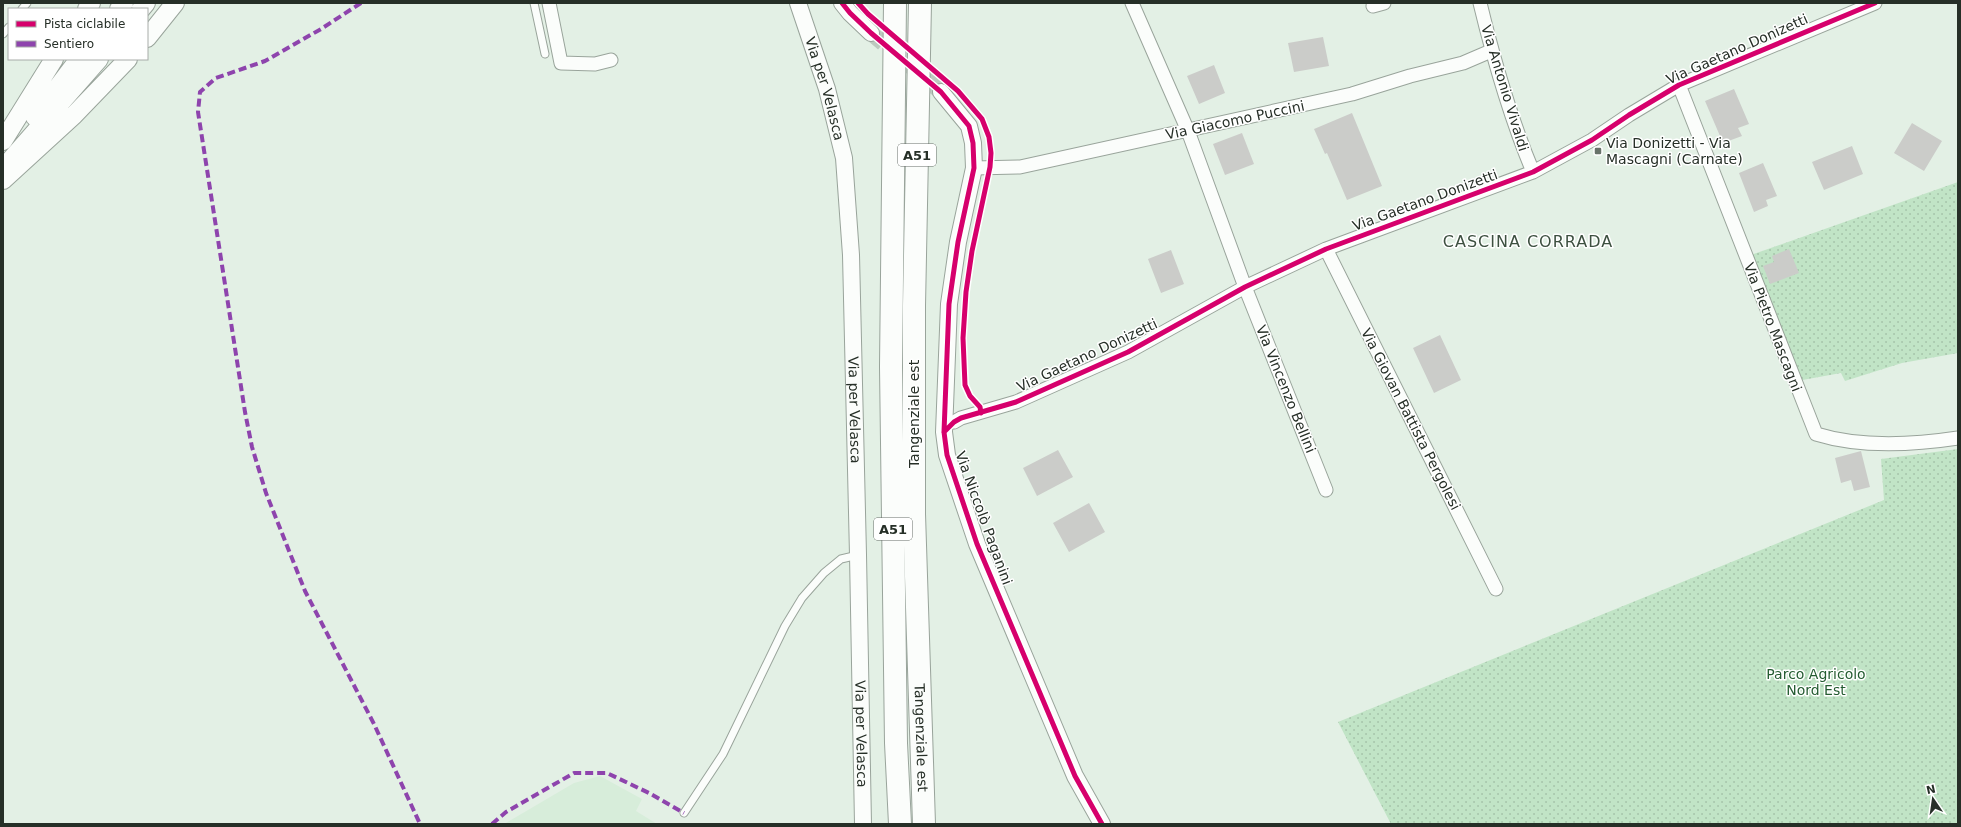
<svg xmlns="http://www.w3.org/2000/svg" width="1961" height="827" font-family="'DejaVu Sans',sans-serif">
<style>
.built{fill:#d7edda}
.grass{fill:url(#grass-dots)}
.building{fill:#cbccc9}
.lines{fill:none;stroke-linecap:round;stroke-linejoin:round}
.tertiary-tunnel{stroke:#bdc9bf;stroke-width:16;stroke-dasharray:16 8;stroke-linecap:butt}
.service-casing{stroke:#99a49b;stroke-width:9}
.minor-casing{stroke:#99a49b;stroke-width:15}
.tertiary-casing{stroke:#99a49b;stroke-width:18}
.secondary-casing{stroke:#99a49b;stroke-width:20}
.motorway-casing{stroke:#99a49b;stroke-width:24}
.service{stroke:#fbfdfb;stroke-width:7}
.minor{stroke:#fbfdfb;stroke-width:13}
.tertiary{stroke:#fbfdfb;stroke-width:16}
.secondary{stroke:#fbfdfb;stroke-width:18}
.motorway{stroke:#fbfdfb;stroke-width:22}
.quiet{stroke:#8e44ad;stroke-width:4;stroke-dasharray:8 4;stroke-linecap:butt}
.cycleway-casing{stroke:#fff;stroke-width:8}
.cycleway{stroke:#d6006c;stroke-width:5}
.poi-dot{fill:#68736a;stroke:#fff;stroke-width:1.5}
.labels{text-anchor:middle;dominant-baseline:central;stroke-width:3;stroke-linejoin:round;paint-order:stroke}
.shield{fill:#fff;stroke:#676d68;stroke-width:1}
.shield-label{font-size:13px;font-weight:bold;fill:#262f27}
.street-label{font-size:14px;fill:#262f27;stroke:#fff}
.poi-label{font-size:14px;fill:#262f27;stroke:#fff;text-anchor:start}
.park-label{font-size:14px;fill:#245c31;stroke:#fff}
.quarter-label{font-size:16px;letter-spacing:1px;fill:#3d5040;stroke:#fff}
</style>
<defs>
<pattern id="grass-dots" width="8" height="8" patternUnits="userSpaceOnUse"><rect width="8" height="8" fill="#c1e4c6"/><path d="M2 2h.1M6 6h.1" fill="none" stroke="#a6c4aa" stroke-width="1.8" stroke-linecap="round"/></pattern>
</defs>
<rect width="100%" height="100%" fill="#e3f0e5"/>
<path class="built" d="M600,776L642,799L636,811L657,824H504L574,783Z"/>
<path class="grass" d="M1958,182V353L1902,363L1845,381L1841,373L1797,381L1748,256Z
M1958,449V824H1391L1338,722L1884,500L1881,459Z"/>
<path class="building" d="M1323,37L1329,66L1294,72L1288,43Z
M1214,65L1225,93L1199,104L1187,76Z
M1734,89L1749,124L1738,128L1742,136L1723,143L1705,101Z
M1352,113L1382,186L1347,200L1327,153L1325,154L1314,129Z
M1912,123L1942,141L1924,171L1894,153Z
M1242,133L1254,164L1225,175L1213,144Z
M1852,146L1863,174L1824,190L1812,162Z
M1763,163L1777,196L1766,200L1768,206L1754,212L1739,173Z
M1789,249L1799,273L1770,284L1763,266L1774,262L1772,256Z
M1171,250L1184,284L1161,293L1148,259Z
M1440,335L1461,380L1434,393L1413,348Z
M1058,450L1073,477L1037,496L1023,468Z
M1861,451L1870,487L1854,491L1851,480L1841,483L1835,458Z
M1089,503L1105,532L1069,552L1053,523Z"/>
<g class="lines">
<path class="tertiary-tunnel" d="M871,33L941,92"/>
<g class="service-casing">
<path id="service" d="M534,3L545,54
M22,9L27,3
M3,34L9,27
M684,813L723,754L785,626L802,598L824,573L841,559L858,555"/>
</g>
<g class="minor-casing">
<path id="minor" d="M549,3L561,63L595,64L611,60
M1132,3L1188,131L1245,287L1326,490
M1480,3C1494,61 1510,117 1533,172
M1373,6L1384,3
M1679,85L1816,434C1861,448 1912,445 1958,438
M974,168L1020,167L1352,94L1410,76L1463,63L1491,51
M1326,249L1496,589
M954,422L961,418L1016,402L1128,352L1245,287L1326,249L1533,172L1592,140L1629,115L1679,85L1875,3"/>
</g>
<g class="tertiary-casing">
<g id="tertiary">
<path id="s1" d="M798,3L827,89L844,158L851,255L858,555L863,824"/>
<path d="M842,3L850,13L871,33"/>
<path d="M941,92L969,126L973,143L974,168L958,242L949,304L944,432L947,455L977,544L1075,776L1102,824"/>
</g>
</g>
<g class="secondary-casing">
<path id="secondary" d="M87,9L91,3
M119,9L124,3
M141,9L146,3
M147,38L175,3
M35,117L79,59
M3,141L54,59
M6,165L99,59
M3,180L74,115L128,59"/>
</g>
<g class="motorway-casing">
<g id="motorway">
<path d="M895,3L891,367L896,743L900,824"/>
<path id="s2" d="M920,3L914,306V514L924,824"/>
</g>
</g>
<use href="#service" class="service"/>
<use href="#minor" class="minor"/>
<use href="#tertiary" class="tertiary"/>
<use href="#secondary" class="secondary"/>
<use href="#motorway" class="motorway"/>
<path class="quiet" d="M361,3L321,29L265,61L216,78L200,92L198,112L245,412L252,447L266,493L305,591L374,724L420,824
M492,824L506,812L574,773H607L649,793L684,813"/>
<g class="cycleway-casing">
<path id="cycleway" d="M842,3L850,13L871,33L941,92L969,126L973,143L974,168L958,242L949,304L944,432L947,455L977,544L1075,776L1102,824
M858,3L868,14L958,91L982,119L989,137L991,153L990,167L972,251L966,292L963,338L965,385L970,396L980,407L981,413
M944,432L954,422L961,418L1016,402L1128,352L1245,287L1326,249L1533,172L1592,140L1629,115L1679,85L1875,3"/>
</g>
<use href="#cycleway" class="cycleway"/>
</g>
<rect class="poi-dot" x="1594" y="147" width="8" height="8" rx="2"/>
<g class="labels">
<g class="shield">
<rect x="898" y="144" width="38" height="22" rx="3"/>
<rect x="874" y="518" width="38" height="22" rx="3"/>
</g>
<g class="shield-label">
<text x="917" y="155">A51</text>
<text x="893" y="529">A51</text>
</g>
<g class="street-label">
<text transform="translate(1737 49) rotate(-24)">Via Gaetano Donizetti</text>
<text transform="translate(1505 88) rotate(73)">Via Antonio Vivaldi</text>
<text stroke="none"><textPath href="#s1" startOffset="90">Via per Velasca</textPath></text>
<text transform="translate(1235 120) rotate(-12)">Via Giacomo Puccini</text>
<text transform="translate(1425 200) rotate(-20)">Via Gaetano Donizetti</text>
<text transform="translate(1773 327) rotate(69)">Via Pietro Mascagni</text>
<text transform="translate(1087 355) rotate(-25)">Via Gaetano Donizetti</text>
<text transform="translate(1286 389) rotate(68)">Via Vincenzo Bellini</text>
<text stroke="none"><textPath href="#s1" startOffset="414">Via per Velasca</textPath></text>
<text transform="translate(914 414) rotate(-90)">Tangenziale est</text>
<text transform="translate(1411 419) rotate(63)">Via Giovan Battista Pergolesi</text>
<text transform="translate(984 518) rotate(70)">Via Niccolò Paganini</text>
<text stroke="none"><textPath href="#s1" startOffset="738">Via per Velasca</textPath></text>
<text stroke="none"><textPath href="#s2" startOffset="735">Tangenziale est</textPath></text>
</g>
<g class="poi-label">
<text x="1606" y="143">Via Donizetti - Via<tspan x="1606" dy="16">Mascagni (Carnate)</tspan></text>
</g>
<g class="park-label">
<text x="1816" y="674">Parco Agricolo<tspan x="1816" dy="16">Nord Est</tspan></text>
</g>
<g class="quarter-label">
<text x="1528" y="241">CASCINA CORRADA</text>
</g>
</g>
<rect width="1961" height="827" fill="none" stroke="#262f27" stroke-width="8"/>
<rect x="8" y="8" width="140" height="52" fill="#ffffff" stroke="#a8aca9"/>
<rect x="16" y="21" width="20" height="6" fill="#d6006c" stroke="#a8aca9"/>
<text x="44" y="28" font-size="12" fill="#262f27">Pista ciclabile</text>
<rect x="16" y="41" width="20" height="6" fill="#8e44ad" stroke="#a8aca9"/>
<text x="44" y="48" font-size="12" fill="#262f27">Sentiero</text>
<g transform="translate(1933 799) rotate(347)" stroke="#ffffff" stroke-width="3" paint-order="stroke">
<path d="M0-3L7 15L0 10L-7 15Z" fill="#262f27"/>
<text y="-6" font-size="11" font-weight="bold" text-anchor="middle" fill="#262f27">N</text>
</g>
</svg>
